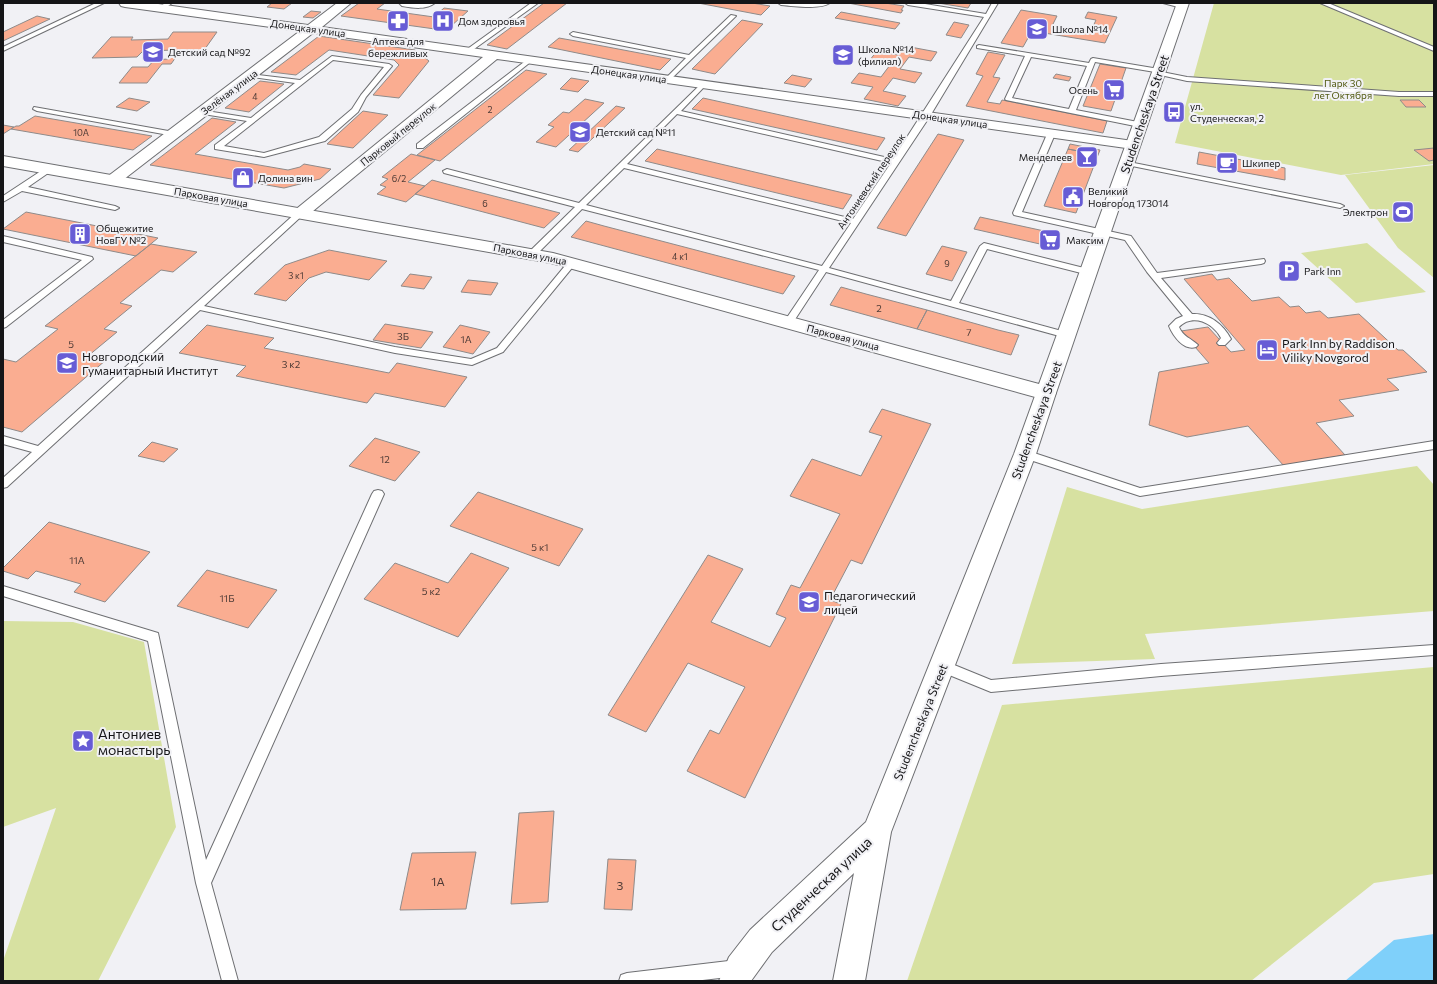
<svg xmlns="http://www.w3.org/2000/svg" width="1437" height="984" font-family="Commissioner,sans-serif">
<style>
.green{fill:#d7e1a1}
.water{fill:#7fd0fa}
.building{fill:#faad91;stroke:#8f8b8a}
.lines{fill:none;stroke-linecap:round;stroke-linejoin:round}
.service-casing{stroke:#6e6f72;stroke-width:2}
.minor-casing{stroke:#6e6f72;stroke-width:2}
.tertiary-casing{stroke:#6e6f72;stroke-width:2}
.service{fill:#fff;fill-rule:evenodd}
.minor{fill:#fff;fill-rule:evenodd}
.tertiary{fill:#fff;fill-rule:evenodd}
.labels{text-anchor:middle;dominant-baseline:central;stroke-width:4;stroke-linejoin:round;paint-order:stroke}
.far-number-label{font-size:9px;fill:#4e3b36}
.far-poi-label{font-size:10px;fill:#151517;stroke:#f1f1f5;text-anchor:start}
.far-street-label{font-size:10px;fill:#151517;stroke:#f1f1f5}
.far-park-label{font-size:10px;fill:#535b13;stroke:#f1f1f5}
.number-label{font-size:10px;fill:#4e3b36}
.street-label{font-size:12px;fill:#151517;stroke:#f1f1f5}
.poi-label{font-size:12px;fill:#151517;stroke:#f1f1f5;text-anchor:start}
.near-number-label{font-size:12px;fill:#4e3b36}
.near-poi-label{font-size:14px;fill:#151517;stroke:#f1f1f5;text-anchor:start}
.near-street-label{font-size:14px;fill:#151517;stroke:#f1f1f5}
</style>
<rect width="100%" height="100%" fill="#f1f1f5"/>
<path class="green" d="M1214,3H1434V164L1341,175L1175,143Z
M1434,165V278L1398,248L1345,175Z
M1367,243L1426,292L1356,303L1301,253Z
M1417,466L1434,485V611L1145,634L1155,659L1012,664L1067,487L1142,509Z
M3,621L73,622L144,642L176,827L98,981H3V961L56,808L3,827Z
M1434,667V874L1374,883L1251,981H907L1002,705Z"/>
<path class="water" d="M1434,934V981H1345L1394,940Z"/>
<path class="building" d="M272,3H292L284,9L267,7Z
M359,3H385L377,9L434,17L444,8L468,11L451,26L435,29L341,16Z
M544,3H567L507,49L487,45Z
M698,3H752L770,6L761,15Z
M848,3H885L904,6L901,10H903L901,13Z
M938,3H971L968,8Z
M1021,10L1057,16L1052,26L1090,33L1096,20L1085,18L1088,12L1117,17L1105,43L1032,31L1023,47L1001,43Z
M311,11L321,12L313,18L303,17Z
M841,12L900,23L895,29L835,18Z
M37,16L50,19L3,41V32Z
M742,20L763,24L715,74L692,69Z
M954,22L969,25L961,38L946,35Z
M173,32H217L202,53H179L171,64H162L147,83H119L132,67H148L154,60L168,59L176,50L143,51L137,57L92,58L111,37H133L131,40L168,39Z
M319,36L415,50L429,61L399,98L373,95L399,65L394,60L329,50L296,75L271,72Z
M559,38L576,41L671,59L660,70L548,47Z
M905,46L937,52L931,61L909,57L900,69L922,73L915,83L893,78L883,91L906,96L898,106L864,99L873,87L851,83L859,73L881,77L890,65L869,61L877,51L898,55Z
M988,52L1005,55L993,77L1000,78L987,102L1000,104L1002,100L1107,121L1103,133L966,106L983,76L976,74Z
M1100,64L1126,68L1111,111L1083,106Z
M526,70L547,74L440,161L417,155Z
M1056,74L1071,77L1069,81L1053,78Z
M792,75L812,79L805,87L784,83Z
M571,78L589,81L578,92L560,89Z
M260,81L284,84L249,112L225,108Z
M129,98L150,102L137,111L116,107Z
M703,98L885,138L877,150L692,109Z
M585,99L604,103L556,147L536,142L554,127L548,125L563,112L569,113Z
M1400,100H1419L1426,107H1406Z
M616,106L625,108L578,152L569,150Z
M363,111L388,115L353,148L327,144Z
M35,116L152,136L133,150L11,129L16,126H19Z
M212,118L236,122L195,154L288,170L300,167L304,164L331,169L320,179L284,188L150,165Z
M3,125L14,127L3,134Z
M938,134L964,140L906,236L877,228Z
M1070,144L1100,150L1098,155L1068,149Z
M1434,148V160L1429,161L1414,150Z
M657,149L852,195L843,209L645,161Z
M1068,149L1098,155L1076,213L1044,206Z
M1199,152L1285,168V180L1197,164Z
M411,154L435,160L408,182L425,186L406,202L377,194L386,187L380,185L388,179L382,177Z
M432,180L447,184L560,213L544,228L415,194Z
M26,212L158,238L136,256L3,229Z
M980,217L1058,234L1053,247L974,229Z
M586,221L604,226L795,276L783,294L571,237Z
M151,244L197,252L173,272L161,270L120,303L132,306L104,329L117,332L88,356L106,360L22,432L3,427V359L16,362L58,329L45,326Z
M942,246L967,252L952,281L926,274Z
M329,250L387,261L369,280L326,272L309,278L286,301L254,294L285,265Z
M410,274L432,277L424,289L401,286Z
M1212,274L1217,280L1229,278L1252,301L1279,297L1290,307L1299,306L1306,313L1320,311L1328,318L1359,314L1398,350H1403L1427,372L1387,379L1399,390L1339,400L1354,416L1316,423L1345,455L1284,466L1248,426L1187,437L1149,425L1159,372L1209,363L1181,331L1208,327L1231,352L1245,350L1184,279Z
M468,280L498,283L491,295L461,292Z
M841,287L866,294L927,310L917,329L830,305Z
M927,310L998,330L1019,335L1011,355L917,329Z
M385,324L433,332L421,348L373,340Z
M207,325L274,338L264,348L389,373L397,363L467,377L445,407L375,393L367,403L236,376L246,366L179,353Z
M460,325L490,332L473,354L443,347Z
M882,409L931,424L862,564L851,560L830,600L841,604L745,798L687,771L710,730L719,734L745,687L688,663L646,732L608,715L708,555L743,569L711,622L770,647L786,618L776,614L791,585L800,588L840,514L790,496L812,459L861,476L882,436L869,432Z
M375,438L420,452L395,481L349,466Z
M152,442L178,449L164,462L138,456Z
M478,492L583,529L559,566L450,526Z
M49,522L150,552L105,602L74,592L81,584L36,571L28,579L3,571V568Z
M471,553L509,568L458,637L364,599L395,563L448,583Z
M207,570L277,590L248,628L177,606Z
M554,811L548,902L511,904L519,813Z
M476,852L466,909L400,910L412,853Z
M608,859L636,860L632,910L604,909Z"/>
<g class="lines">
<g class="service-casing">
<path id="service" d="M96,3H104L3,51V47Z
M165,3H172L164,9H160V7Z
M399,3L418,4L435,3C426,10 413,8 402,6Z
M531,3H538L470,52H466V50Z
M778,3H830C819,10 794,6 781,5Z
M905,3H919L986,14L992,3H998L930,116L829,268L951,301L980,246L984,243L1092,270L1093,272L1092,274L1089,275L987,249L959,303L1069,333L1071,335L1069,337H1063L826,272L792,324H786L784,322L819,270L582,209L535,256H529L528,254L529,252L575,207L444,173L443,171L447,169L579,203L702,83L704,82L707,84L706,85L681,111L893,159L984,17L908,5ZM677,114L891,163L853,219L627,164ZM624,168L851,223L822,266L586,205Z
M1163,3H1176L1185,6L1182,8Z
M1320,3H1328L1434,47V51Z
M731,15L736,16L670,80H666V78L686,58L573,36L570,34L573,32L689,55Z
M979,45L1089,63L1091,59L1093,58L1159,69L1161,70L1162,72L1187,77L1399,92H1434V96H1399L1187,81L1156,74L1155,72L1095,62L1076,110L1143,123L1144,125L1140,127L1006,100L1005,99L1025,56L977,48V46ZM1031,57L1087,66L1069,109L1012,98Z
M332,56L389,64L392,66L366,97L358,112L325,141L264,157L215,149V145L247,121L203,114H200V110L251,118L295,83L252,77L249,75L250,74L300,80ZM333,60L384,67L361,95L352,109L319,137L264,153L224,146Z
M528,59L533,60L423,148H417V144Z
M34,107L174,132L178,134L174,136L37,111L33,109Z
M1048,132H1051L1055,134L1022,212L1131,236L1157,273L1264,259L1265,261L1264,263L1261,264L1161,278L1192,314C1209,313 1223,324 1231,339L1225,345H1219L1217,343L1221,338C1213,323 1193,313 1179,327C1183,337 1191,338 1198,345L1196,347C1184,351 1173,336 1169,326L1176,319L1183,316L1147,272L1125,240L1014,215L1013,213Z
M1124,161L1340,204L1344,206L1340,208L1127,165L1123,163Z
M47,167H50L54,169L28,187L115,206L119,208L115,210L22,191L3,202V196Z
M298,211H301L305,213L204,306L395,347L471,359L497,348L569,261L572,260L576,263L503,352L472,365L395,353L200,310L7,487L3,488V478L32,452L3,444V436L38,446Z
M3,236L92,257L93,259L6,327L3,328V320L82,260L3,242Z
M1434,441V449L1140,496L1021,457L1020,454L1021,451L1025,450L1140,488Z
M378,490L382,491L384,494L211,883L238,981H222L196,883L148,641L3,596V586L158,633L206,860L372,494L374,491Z
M1434,645V655L1161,676L991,692L937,670L936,666L937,662L942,660L991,680L1161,664Z
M737,960L743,962L745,968L743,974L737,976L694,981H619L621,975L627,973Z"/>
</g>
<g class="minor-casing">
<path id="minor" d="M119,3H151L308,25L337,3H351L322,27L1133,141L1138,142L1140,145L1138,148L1133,149L497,59L307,216L301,218L295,216L293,213L295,210L483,57L313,33L119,183L113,185L107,183L105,180L107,177L300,31L125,7L121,6Z
M1046,386L1053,388L1056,393L1036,454L891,832L865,981H833L854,873L772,952L751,981H719L729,957L750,930L866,822L1014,454L1036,393L1039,388Z"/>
</g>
<g class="tertiary-casing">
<path id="tertiary" d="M1177,3H1189L1056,393L1053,398L1046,400L551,263L3,166V156L553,253L1039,384Z"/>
</g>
<use href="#service" class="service"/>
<use href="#minor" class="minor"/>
<use href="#tertiary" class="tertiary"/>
</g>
<defs>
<g id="pharmacy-square" transform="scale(1.15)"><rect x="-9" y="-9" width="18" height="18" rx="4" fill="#675cd5" stroke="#f1f1f5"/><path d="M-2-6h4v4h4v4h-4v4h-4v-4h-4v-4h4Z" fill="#fff"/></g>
<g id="hospital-square" transform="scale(1.15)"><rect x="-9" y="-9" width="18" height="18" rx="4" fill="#675cd5" stroke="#f1f1f5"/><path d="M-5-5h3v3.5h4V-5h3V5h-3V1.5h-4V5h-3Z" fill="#fff"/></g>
<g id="school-square" transform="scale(1.15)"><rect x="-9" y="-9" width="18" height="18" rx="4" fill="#675cd5" stroke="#f1f1f5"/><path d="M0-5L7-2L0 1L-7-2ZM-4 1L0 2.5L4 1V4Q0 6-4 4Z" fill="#fff"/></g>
<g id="supermarket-square" transform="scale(1.15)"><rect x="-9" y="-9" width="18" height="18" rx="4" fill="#675cd5" stroke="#f1f1f5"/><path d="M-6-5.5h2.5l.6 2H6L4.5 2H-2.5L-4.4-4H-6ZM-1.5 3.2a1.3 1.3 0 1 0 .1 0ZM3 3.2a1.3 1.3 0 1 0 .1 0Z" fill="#fff"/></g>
<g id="bus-square" transform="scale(1.15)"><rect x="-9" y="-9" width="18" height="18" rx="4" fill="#675cd5" stroke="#f1f1f5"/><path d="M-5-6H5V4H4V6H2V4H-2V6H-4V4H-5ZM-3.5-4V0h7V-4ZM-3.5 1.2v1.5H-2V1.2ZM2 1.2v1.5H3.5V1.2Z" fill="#fff"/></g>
<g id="bar-square" transform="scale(1.15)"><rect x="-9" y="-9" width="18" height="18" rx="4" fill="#675cd5" stroke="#f1f1f5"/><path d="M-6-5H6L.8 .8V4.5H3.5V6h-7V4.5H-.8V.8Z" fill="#fff"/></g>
<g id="cafe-square" transform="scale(1.15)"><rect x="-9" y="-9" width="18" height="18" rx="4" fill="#675cd5" stroke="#f1f1f5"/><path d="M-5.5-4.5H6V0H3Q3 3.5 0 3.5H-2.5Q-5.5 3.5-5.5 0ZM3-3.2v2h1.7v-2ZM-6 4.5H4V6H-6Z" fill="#fff"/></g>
<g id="shop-square" transform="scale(1.15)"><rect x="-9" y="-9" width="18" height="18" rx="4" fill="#675cd5" stroke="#f1f1f5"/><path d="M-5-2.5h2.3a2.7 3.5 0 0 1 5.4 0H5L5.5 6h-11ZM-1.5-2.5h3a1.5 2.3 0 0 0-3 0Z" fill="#fff"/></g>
<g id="civic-square" transform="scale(1.15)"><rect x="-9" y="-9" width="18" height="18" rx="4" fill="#675cd5" stroke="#f1f1f5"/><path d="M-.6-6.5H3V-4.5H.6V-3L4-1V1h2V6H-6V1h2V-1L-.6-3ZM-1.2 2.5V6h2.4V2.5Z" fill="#fff"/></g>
<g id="stadium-square" transform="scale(1.15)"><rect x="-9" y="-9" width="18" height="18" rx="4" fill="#675cd5" stroke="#f1f1f5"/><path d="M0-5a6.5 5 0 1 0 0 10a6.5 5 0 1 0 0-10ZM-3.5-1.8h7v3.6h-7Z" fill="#fff"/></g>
<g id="building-square" transform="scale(1.15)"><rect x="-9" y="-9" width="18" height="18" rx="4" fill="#675cd5" stroke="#f1f1f5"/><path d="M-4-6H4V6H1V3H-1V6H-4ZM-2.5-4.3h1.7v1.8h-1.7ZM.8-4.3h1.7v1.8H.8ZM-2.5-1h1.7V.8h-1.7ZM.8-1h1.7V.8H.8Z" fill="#fff"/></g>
<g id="parking-square" transform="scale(1.15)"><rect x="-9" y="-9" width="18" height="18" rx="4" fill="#675cd5" stroke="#f1f1f5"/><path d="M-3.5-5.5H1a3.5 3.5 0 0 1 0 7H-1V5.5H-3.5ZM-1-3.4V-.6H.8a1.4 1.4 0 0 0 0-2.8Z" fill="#fff"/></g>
<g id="hotel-square" transform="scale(1.15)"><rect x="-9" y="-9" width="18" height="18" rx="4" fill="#675cd5" stroke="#f1f1f5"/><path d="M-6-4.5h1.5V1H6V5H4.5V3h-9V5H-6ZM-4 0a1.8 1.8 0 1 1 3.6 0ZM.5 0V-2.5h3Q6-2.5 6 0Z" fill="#fff"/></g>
<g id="university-square" transform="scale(1.15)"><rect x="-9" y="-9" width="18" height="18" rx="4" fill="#675cd5" stroke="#f1f1f5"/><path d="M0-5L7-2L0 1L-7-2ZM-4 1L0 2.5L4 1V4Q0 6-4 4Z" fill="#fff"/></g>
<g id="sight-square" transform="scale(1.15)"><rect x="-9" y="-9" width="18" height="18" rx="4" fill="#675cd5" stroke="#f1f1f5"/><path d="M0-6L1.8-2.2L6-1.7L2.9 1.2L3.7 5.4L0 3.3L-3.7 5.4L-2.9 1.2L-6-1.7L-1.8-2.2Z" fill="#fff"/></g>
</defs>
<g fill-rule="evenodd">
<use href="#pharmacy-square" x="398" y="21"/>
<use href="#hospital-square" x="443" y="21"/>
<use href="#school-square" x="1037" y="29"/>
<use href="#school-square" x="153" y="52"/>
<use href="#school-square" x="843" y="55"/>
<use href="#supermarket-square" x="1114" y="90"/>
<use href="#bus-square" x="1174" y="112"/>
<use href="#school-square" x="580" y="132"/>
<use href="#bar-square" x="1087" y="157"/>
<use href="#cafe-square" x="1227" y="163"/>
<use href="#shop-square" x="243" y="178"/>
<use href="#civic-square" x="1073" y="197"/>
<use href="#stadium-square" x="1403" y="212"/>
<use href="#building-square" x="80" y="234"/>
<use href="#supermarket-square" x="1050" y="240"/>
<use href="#parking-square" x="1289" y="271"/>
<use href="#hotel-square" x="1267" y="350"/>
<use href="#university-square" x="67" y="363"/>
<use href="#school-square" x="809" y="602"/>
<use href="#sight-square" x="83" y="741"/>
</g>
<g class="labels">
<g class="far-number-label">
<text x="255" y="96">4</text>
<text x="490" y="109">2</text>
<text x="81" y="132">10А</text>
<text x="399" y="178">6/2</text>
<text x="485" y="203">6</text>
<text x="680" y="256">4 к1</text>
<text x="947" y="263">9</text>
<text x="296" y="275">3 к1</text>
</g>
<g class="far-poi-label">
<text x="458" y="21">Дом здоровья</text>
<text x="1052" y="29">Школа №14</text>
<text x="398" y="41" text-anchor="middle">Аптека для<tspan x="398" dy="12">бережливых</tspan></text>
<text x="858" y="49">Школа №14<tspan x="858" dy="12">(филиал)</tspan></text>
<text x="168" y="52">Детский сад №92</text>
<text x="1098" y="90" text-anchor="end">Осень</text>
<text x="1190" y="106">ул.<tspan x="1190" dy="12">Студенческая, 2</tspan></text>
<text x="596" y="132">Детский сад №11</text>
<text x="1072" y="157" text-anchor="end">Менделеев</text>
<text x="1242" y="163">Шкипер</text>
<text x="258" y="178">Долина вин</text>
<text x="1088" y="191">Великий<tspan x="1088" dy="12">Новгород 173014</tspan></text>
<text x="1388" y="212" text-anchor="end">Электрон</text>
<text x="96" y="228">Общежитие<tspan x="96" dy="12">НовГУ №2</tspan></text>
<text x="1066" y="240">Максим</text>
<text x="1304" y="271">Park Inn</text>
</g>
<g class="far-street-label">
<text transform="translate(308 28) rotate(8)">Донецкая улица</text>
<text transform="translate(629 74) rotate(8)">Донецкая улица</text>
<text transform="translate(229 92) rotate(-37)">Зелёная улица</text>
<text transform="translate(950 119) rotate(8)">Донецкая улица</text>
<text transform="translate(398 134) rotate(-39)">Парковый переулок</text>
<text transform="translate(871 181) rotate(-56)">Антониевский переулок</text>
<text transform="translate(211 197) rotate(10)">Парковая улица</text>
<text transform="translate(530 254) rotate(11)">Парковая улица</text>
<text transform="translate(843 337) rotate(15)">Парковая улица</text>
</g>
<g class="far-park-label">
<text x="1343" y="83">Парк 30<tspan x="1343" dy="12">лет Октября</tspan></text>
</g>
<g class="number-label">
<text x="879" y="308">2</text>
<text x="969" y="332">7</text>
<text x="403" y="336">3Б</text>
<text x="466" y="339">1А</text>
<text x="71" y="344">5</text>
<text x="291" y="364">3 к2</text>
<text x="385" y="459">12</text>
<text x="540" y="547">5 к1</text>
<text x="77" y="560">11А</text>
<text x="431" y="591">5 к2</text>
<text x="227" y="598">11Б</text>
</g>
<g class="street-label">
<text transform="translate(1144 114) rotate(-71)">Studencheskaya Street</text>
<text transform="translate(1036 420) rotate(-70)">Studencheskaya Street</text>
<text transform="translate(920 722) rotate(-68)">Studencheskaya Street</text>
</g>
<g class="poi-label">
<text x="1282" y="343">Park Inn by Raddison<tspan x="1282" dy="14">Viliky Novgorod</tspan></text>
<text x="82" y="356">Новгородский<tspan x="82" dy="14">Гуманитарный Институт</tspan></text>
<text x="824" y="595">Педагогический<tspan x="824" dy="14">лицей</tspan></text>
</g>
<g class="near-number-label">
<text x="438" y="881">1А</text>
<text x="620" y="885">3</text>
</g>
<g class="near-poi-label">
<text x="98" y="733">Антониев<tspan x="98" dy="16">монастырь</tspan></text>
</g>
<g class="near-street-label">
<text transform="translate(821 884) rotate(-43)">Студенческая улица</text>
</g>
</g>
<rect width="1437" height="984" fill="none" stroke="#151517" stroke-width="8"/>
</svg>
